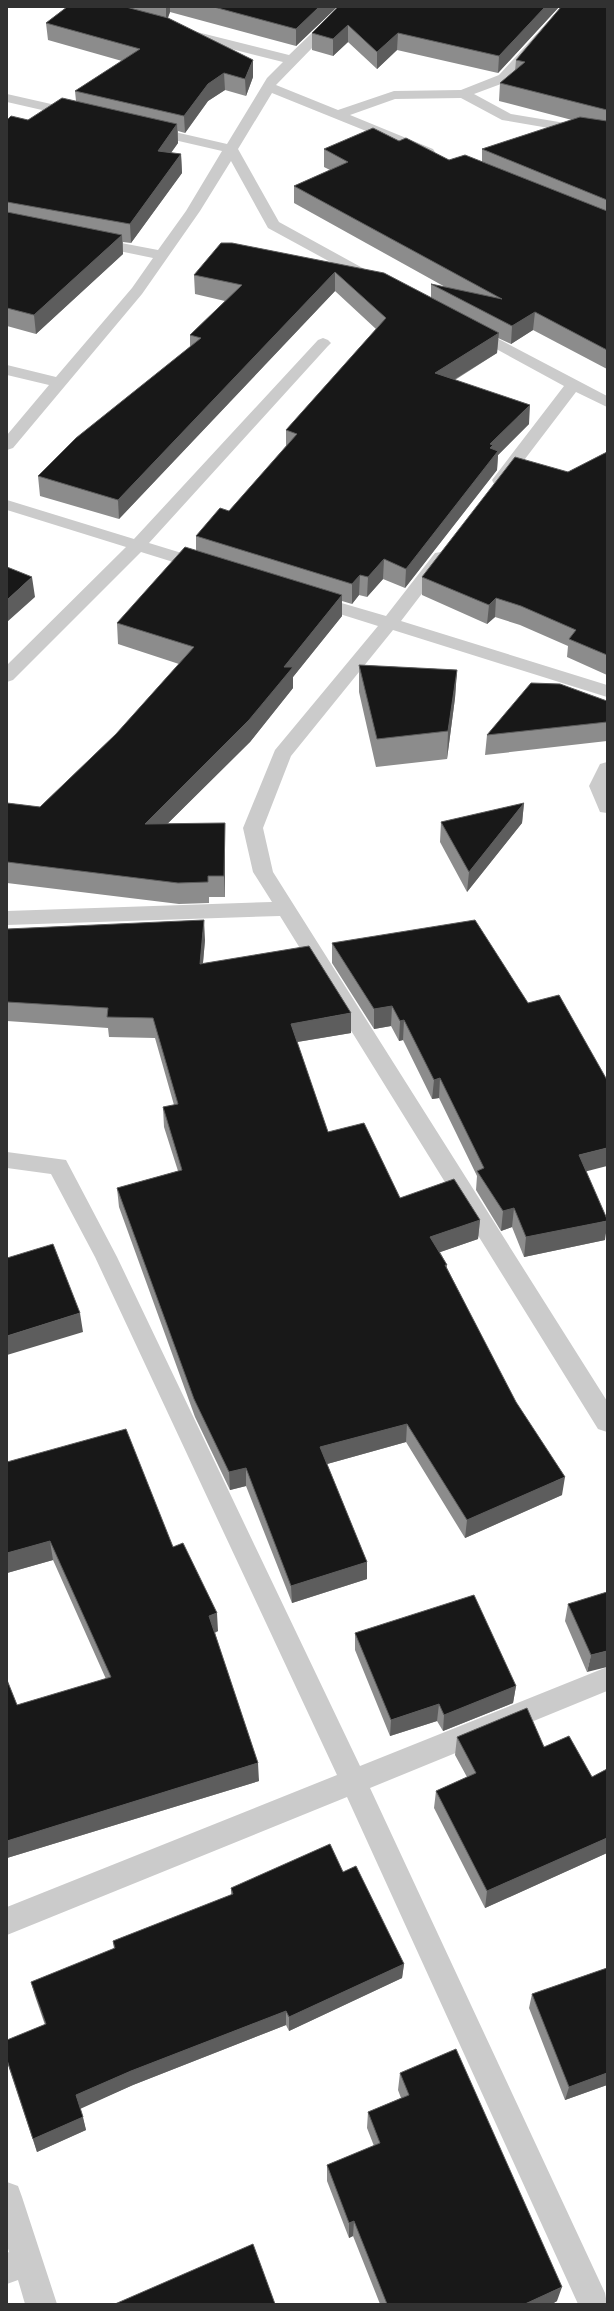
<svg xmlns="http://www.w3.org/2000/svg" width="614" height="2311" font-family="'Fira Sans Condensed',sans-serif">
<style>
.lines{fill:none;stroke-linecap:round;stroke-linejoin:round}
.street{fill:#cbcbcb;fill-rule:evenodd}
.wall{fill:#8c8c8c}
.shaded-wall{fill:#5d5d5d}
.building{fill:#181818;stroke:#5d5d5d}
</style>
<rect width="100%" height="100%" fill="#fff"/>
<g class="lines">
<path class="street" d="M339,7H352L276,85L338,110L394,91L461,90L499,75L561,7H574L509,81L474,94L511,114L607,130V138L502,120L461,98L395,99L350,115L433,149L435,152L433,155L428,156L272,93L238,149L279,222L379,277L381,280L379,283H369L268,228L231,161L200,211L142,294L13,448L7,450V435L49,385L7,375V365L56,377L132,288L153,258L90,245L88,242L90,239L95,238L158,250L186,211L222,151L144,133L142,130L144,127L149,126L227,144L267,78L283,62L176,35L174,32L176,29L181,28L289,55Z
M7,94L82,111L84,114L77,118L7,102Z
M472,325L607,396V407L576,392L506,484H494L492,480L564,386L467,333L464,330L467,327Z
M323,338L328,340L331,343L328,346L149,543L211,562L214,566L211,570H199L141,552L13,680L7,682V665L126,547L7,510V500L134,539L318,340Z
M441,552L447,553L450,557L401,621L607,685V697L393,630L291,756L263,828L273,872L607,1401V1432L598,1429L280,916L7,925V911L272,902L253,872L243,828L275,750L378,626L308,604L305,600L308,596L314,595L386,616L435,553Z
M607,762V813L600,812L589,786L600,764Z
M7,1152L66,1160L117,1257L360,1766L607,1667V1691L370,1788L605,2293L607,2304H578L347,1797L7,1935V1907L337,1775L95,1257L51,1174L7,1168Z
M7,2182L18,2186L22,2197L57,2304H25L18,2280L7,2284V2253L9,2252L7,2245Z"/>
</g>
<path class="wall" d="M67,7H337L296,46L170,12L168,18L253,77L246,96L225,90L208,101L185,133L178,131V143L171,153L181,154L182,173L131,243L123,242V254L36,334L7,326V120H28L76,101L75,91L122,61L48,40L46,23Z
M338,7H559L498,73L397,50L377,69L348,42L333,56L312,50V33Z
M607,7V369L533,330L511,344L498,338L497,353L455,380L529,424L498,455L497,470L405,588L383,579L367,597L359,595L352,604L342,601V616L293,677V688L250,742L167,824L225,823V897H209V903L179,904L7,883V803L40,807L116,734L179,664L118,644L117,623L196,550V536L229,511L286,446V430L376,329L335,291L119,519L40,496L38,476L190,347V335L225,301L195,294L194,275L232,243L431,298V284L447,288L294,203V186L330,170L324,167V149L399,141L449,160L482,161V149L572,120L499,101L500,83L515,71L516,60Z
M607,452V675L567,657L568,646L520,625L495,617L487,624L422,595V577L568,472Z
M359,665L457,670L455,698L447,759L376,767L359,692Z
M607,701V741L485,755L487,735Z
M524,803L522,823L467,892L440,842L441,822Z
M7,929L205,940L203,963L351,1033L297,1042L328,1132L400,1198L480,1220L478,1239L440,1252L447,1265V1268L562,1495L465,1538L406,1442L327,1464L367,1562V1579L292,1603L246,1486L230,1490L195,1417L119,1207L117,1188L178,1171L164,1127L163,1107L174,1105L155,1038L109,1037L108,1028L7,1021Z
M332,943L586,1172L605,1240L524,1257L512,1227L501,1231L476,1190L477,1176L439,1098L432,1099L403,1040L399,1041L391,1026L374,1029L332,963Z
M7,1462L173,1547L218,1631L215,1633L259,1781L7,1858V1680L17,1705L106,1679L53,1560L7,1573Z
M607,1592L587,1672L565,1621L568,1604Z
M355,1633L516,1686L513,1703L443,1731L437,1721L390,1736L355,1650Z
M457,1737L544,1747L592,1777L607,1769V1853L485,1908L434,1808L436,1791L467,1777L455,1755Z
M343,1872L404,1964L402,1978L289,2031L286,2025L133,2085L80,2108L86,2130L37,2152L7,2062V2040L45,2025L35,1996L31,1982L114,1949L113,1941L231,1895V1888Z
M607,1968V2085L565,2100L529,2008L532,1994Z
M400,2073L557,2301L552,2304H380L353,2236L349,2238L327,2181V2165L374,2146L367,2128L368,2112L401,2098L398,2090Z"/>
<path class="shaded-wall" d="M166,7H170V12L166,22Z
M319,7H337L296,46V29Z
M545,7H559L498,73L499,56Z
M348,25V42L333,56V39Z
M398,33L397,50L377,69V52Z
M253,60V77L246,96L245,79Z
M224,73L225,90L208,101L185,133L184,116L208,84Z
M177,124L178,143L159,169L158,151Z
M181,154L182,173L131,243L130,224Z
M122,235L123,254L36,334L34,315Z
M335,272V291L119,519L118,500Z
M535,312L533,330L511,344L512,326Z
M499,333L497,353L434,392L435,373Z
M530,405L529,424L498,455L497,470L405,588L406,569L490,444Z
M384,559L383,579L367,597L368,577Z
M360,575L359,595L352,604V584Z
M32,577L35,597L7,622V600Z
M342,595V616L293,677V688L250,742L146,845L145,824L284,667Z
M496,598L495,617L487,624L489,605Z
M457,670L455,698L447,759L448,731Z
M524,803L522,823L467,892L469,872Z
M225,823V897L224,876Z
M204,920L205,940L201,984L200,964Z
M392,1006L391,1026L374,1029V1009Z
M351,1013V1033L291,1043V1024Z
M404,1020L403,1040L399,1041L400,1021Z
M440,1078L439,1098L432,1099L434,1080Z
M607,1148V1166L576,1174L579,1155Z
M514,1208L512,1227L501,1231L503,1211Z
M480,1220L478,1239L429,1256L430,1237Z
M607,1221V1226L605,1240L524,1257L526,1237Z
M80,1313L83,1332L7,1355V1336Z
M407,1424L406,1442L320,1466V1447Z
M246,1468V1486L230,1490L229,1472Z
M565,1477L562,1495L465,1538L467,1520Z
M50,1541L53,1560L7,1573V1553Z
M367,1562V1579L292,1603L291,1586Z
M217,1613L218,1631L210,1634L209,1616Z
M607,1651V1667L587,1672L591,1655Z
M516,1686L513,1703L443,1731L444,1715Z
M439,1704L437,1721L390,1736L391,1720Z
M258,1763L259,1781L7,1858V1841Z
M607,1838V1853L485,1908L487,1891Z
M404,1964L402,1978L289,2031V2017Z
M286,2011V2025L133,2085L80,2109L76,2095L131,2071Z
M607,2073V2085L565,2100L569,2087Z
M83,2117L86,2130L37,2152L33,2139Z
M354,2221L353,2236L349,2238V2223Z
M562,2287L557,2301L552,2304H525Z"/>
<path class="building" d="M67,7H126L168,18L253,60L245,79L224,73L208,84L184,116L75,91L140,49L46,23Z
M214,7H319L296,29Z
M338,7H545L499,56L398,33L377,52L348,25L333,39L312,33Z
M561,7H607V110L500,83L525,62L516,60Z
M62,98L177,124L158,151L181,154L130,224L7,202V120L11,116L28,120Z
M580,117L607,121V200L482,149Z
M373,128L399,141L406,138L449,160L465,155L607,211V350L535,312L512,326L431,284L502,299L294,186L348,162L324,149Z
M7,212L122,235L34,315L7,308Z
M221,243H232L384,273L499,333L435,373L530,405L490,444L493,445L490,448L498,451L406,569L384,559L368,577L360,575L352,584L196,536L220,508L229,511L297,434L286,430L386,318L335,272L118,500L38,476L76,438L201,338L190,335L242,285L194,275Z
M607,452V655L569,639L576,630L521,606L496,598L489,605L422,577L515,457L568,472Z
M185,547L342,595L284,667H293L249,720L145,824L225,823L224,876H208V882L178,883L7,862V803L40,807L116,734L194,647L117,623Z
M7,567L32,577L7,600Z
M359,665L457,670L448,731L377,739Z
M531,683L560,684L607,701V722L487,735Z
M524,803L469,872L441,822Z
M204,920L200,964L309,946L351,1013L291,1024L328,1132L364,1123L400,1198L454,1179L480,1220L430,1237L447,1265H445L516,1402L565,1477L467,1520L407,1424L320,1447L367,1562L291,1586L246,1468L229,1472L194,1399L117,1188L182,1170L163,1107L178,1104L153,1018L107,1017L108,1008L7,1002V929Z
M475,920L528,1003L559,995L607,1080V1148L579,1155L607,1219V1221L526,1237L514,1208L503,1211L477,1171L484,1168L440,1078L434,1080L404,1020L400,1021L392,1006L374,1009L332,943Z
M53,1244L80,1313L7,1336V1258Z
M126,1429L173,1547L183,1543L217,1613L209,1616L258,1763L7,1841V1680L17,1705L111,1677L50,1541L7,1553V1462Z
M607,1592V1651L591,1655L568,1604Z
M474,1595L516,1686L444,1715L439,1704L391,1720L355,1633Z
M527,1708L544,1747L569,1736L592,1777L607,1769V1838L487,1891L436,1791L476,1773L457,1737Z
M330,1844L343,1872L356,1866L404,1964L289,2017L286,2011L131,2071L76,2095L83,2117L33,2139L7,2060V2040L46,2024L31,1982L115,1948L113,1941L233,1894L231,1888Z
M607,1968V2073L569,2087L532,1994Z
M456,2049L562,2287L525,2304H387L354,2221L349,2223L327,2165L380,2143L368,2112L409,2095L400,2073Z
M253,2244L275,2304H115Z"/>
<rect width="614" height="2311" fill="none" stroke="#313131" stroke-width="16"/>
</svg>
